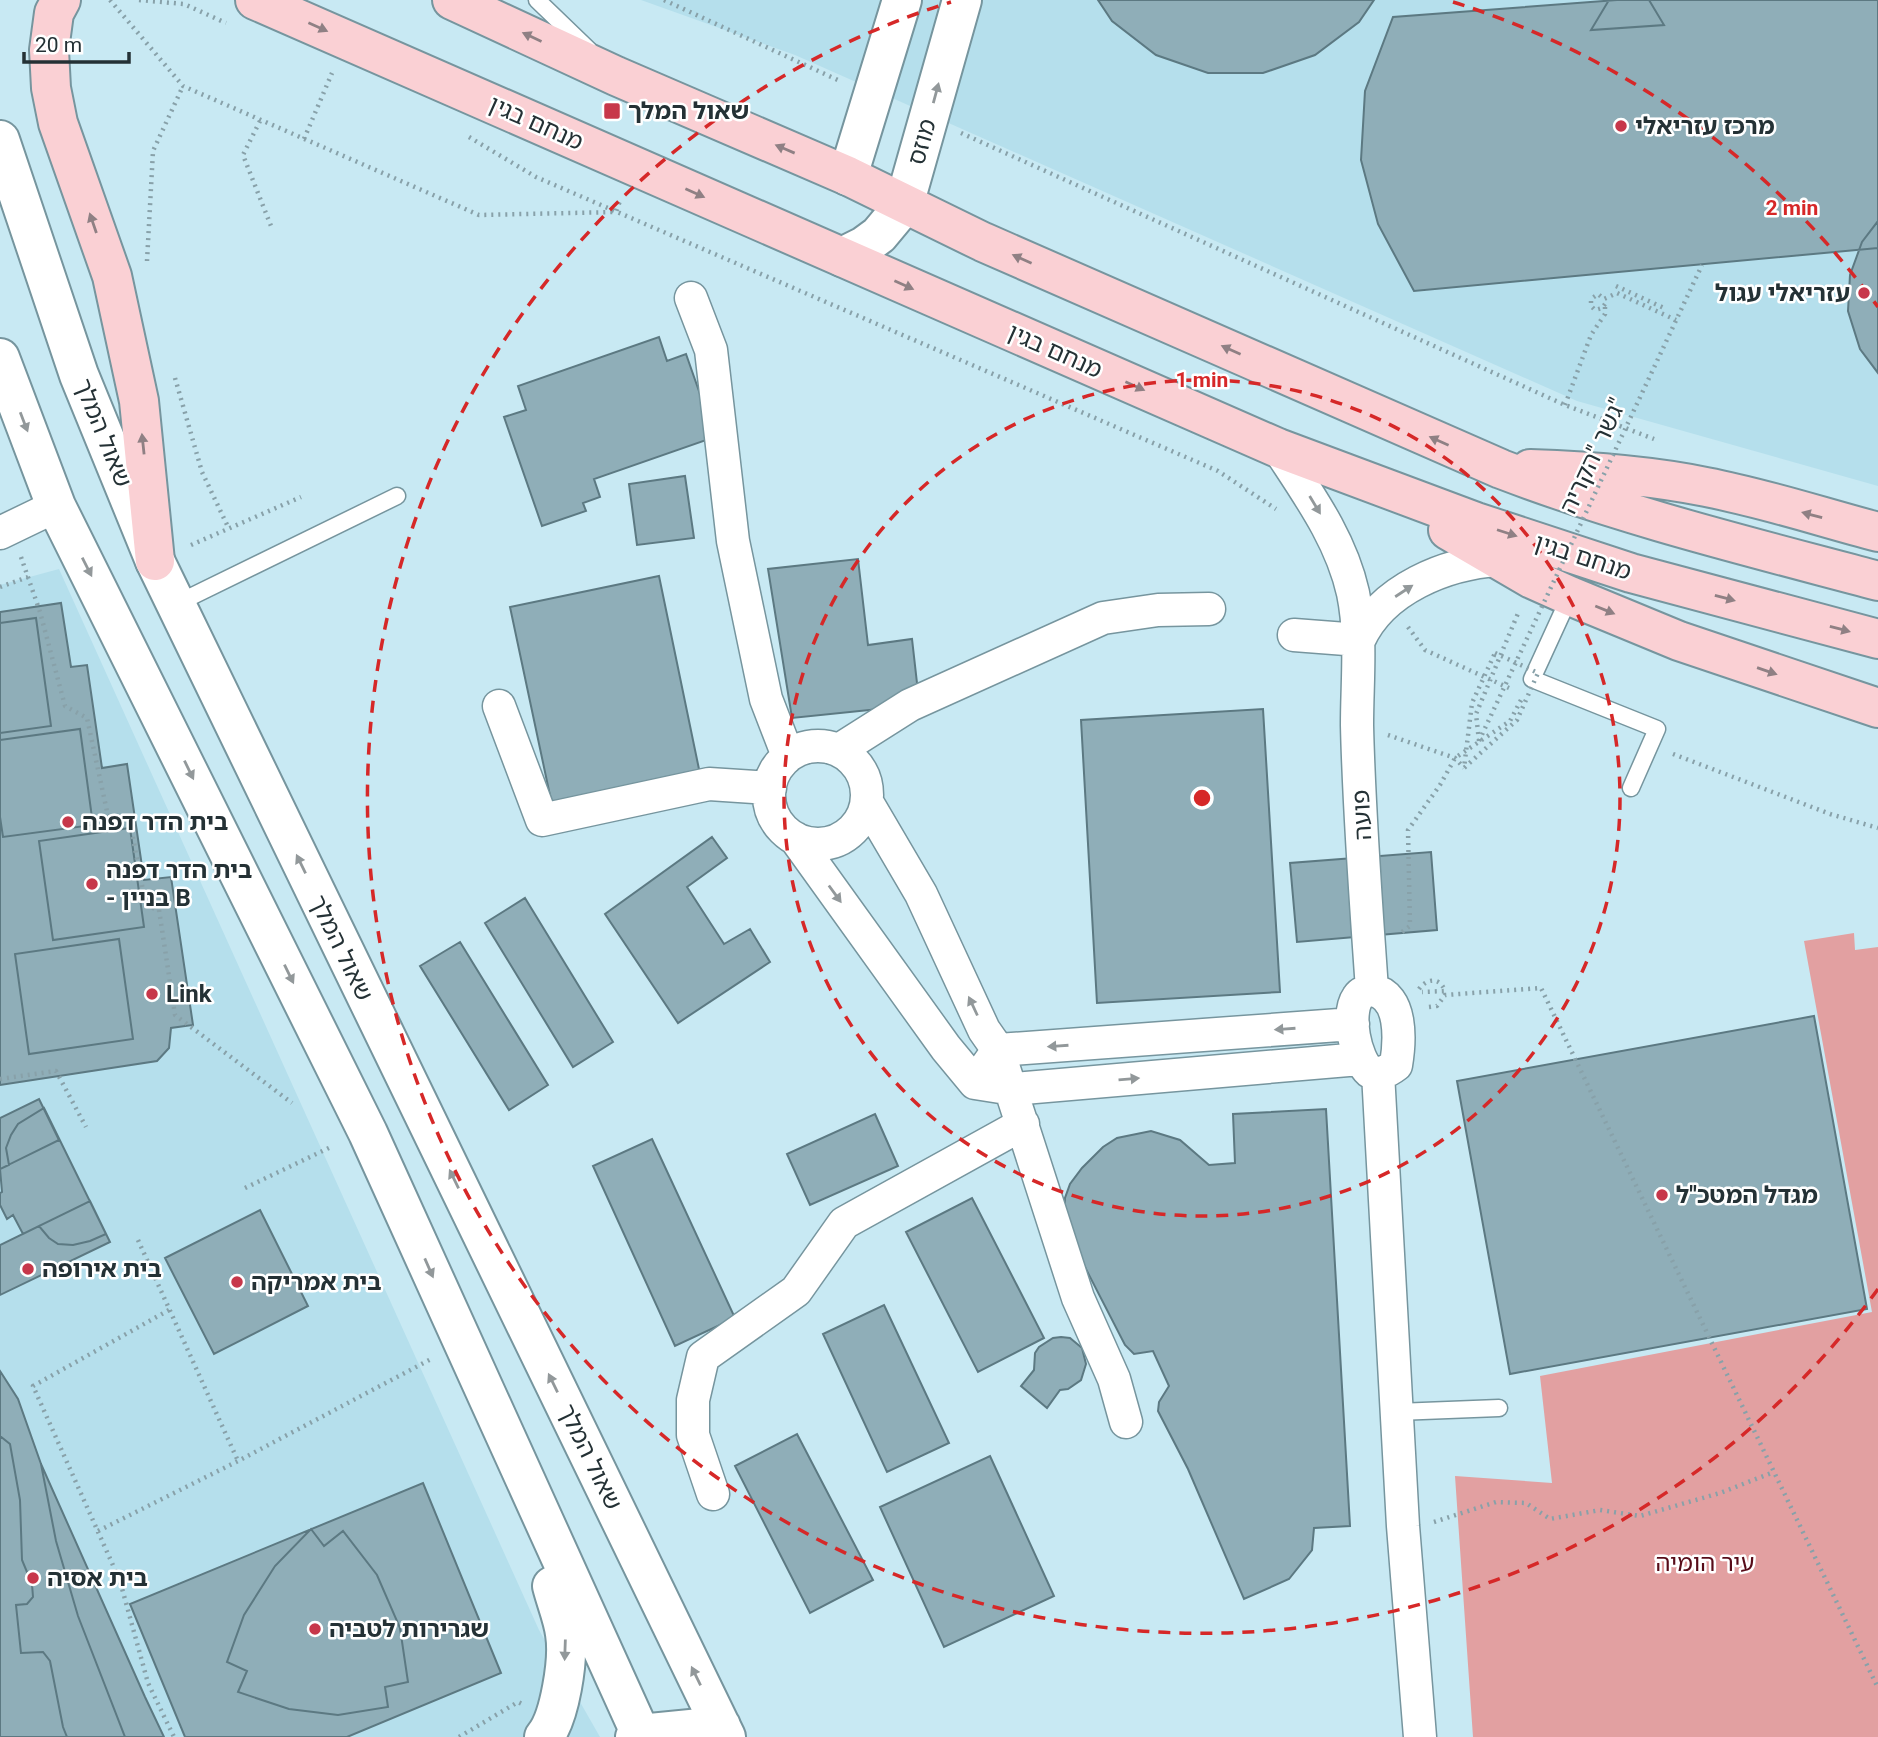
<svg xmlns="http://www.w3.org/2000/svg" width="1878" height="1737" font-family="Roboto,'Noto Sans Hebrew',sans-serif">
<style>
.built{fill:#b5dfec}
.green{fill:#e2a0a1}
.building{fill:#8faeb8;stroke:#5c7982;stroke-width:2}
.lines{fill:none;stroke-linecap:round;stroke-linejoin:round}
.service-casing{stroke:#76959e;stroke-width:19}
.minor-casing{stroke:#76959e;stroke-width:35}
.tertiary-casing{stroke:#76959e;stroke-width:42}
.secondary-casing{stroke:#76959e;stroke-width:42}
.path{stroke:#88a1a9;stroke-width:4.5;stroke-dasharray:2 5;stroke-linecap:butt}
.service{stroke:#fff;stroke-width:16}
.minor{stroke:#fff;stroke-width:32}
.tertiary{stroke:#fff;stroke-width:38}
.secondary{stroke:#fad0d4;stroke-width:38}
.path-bridge{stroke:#88a1a9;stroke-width:4.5;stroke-dasharray:2 5;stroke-linecap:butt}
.oneway{fill:#8f8084}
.oneway2{fill:#92989a}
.ring{fill:none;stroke:#d62828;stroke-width:3.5;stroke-dasharray:12 9}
.poi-dot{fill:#c7374a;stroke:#fff;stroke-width:2.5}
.labels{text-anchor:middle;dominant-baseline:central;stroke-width:5;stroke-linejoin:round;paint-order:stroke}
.poi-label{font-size:24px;font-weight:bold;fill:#243135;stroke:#fff;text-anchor:start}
.street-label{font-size:24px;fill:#243135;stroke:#fff}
.park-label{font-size:24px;fill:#570b18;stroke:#fff}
.centre{fill:#d62828;stroke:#fff;stroke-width:3.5}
.ring-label{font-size:21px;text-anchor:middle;font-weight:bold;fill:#d62828;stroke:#fff;stroke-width:5;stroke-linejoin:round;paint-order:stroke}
</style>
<rect width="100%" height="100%" fill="#c8e9f3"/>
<path class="built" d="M641,0H1878V486L1577,401L795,55Z
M59,569L539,1630L600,1737H0V585Z"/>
<path class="green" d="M1854,933L1855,950L1878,947V1737H1473L1455,1476L1552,1483L1540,1376L1872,1312L1804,941Z"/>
<path class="building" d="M1098,0H1374L1359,22L1315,55L1263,73H1208L1156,55L1112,21Z
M1609,0H1649L1664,25L1591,30Z
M1617,0H1878V248L1414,291L1378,224L1361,160L1365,91L1393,17Z
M1878,221V373L1860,349L1848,311L1850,275L1862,242Z
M659,337L667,361L686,354L715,437L594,479L600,497L583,503L586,511L542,526L504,417L526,410L518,386Z
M685,476L694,538L637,545L629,484Z
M858,559L868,645L912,639L918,692L879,709L792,718L768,569Z
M659,576L700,774L552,805L510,607Z
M61,603L71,667L87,665L102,768L127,764L144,880L171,877L193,1025L171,1028L169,1048L157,1061L0,1085V612Z
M36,618L51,726L0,733V623Z
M1263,709L1280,992L1097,1003L1081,720Z
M80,729L93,825L3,837L0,817V740Z
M130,828L144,927L53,940L39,841Z
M712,837L727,858L687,887L724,944L750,929L770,962L678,1023L605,914Z
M1431,852L1437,930L1297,942L1290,863Z
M525,898L613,1042L573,1067L485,923Z
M119,939L133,1039L29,1054L15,954Z
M460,942L548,1085L509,1110L420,966Z
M1814,1016L1867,1309L1510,1374L1457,1081Z
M39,1099L59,1140L0,1169V1118Z
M44,1108L106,1234L90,1241L73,1245L58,1244L49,1238L39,1226L23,1234L13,1215L7,1219L0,1205V1193L2,1192L0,1169L9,1165L6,1148L11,1135L18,1124Z
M1326,1109L1350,1526L1314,1528L1312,1550L1289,1579L1244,1599L1188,1469L1158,1411L1159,1402L1169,1386L1153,1351L1134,1354L1125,1345L1070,1238L1064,1214L1065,1198L1070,1184L1082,1168L1103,1147L1117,1138L1151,1131L1180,1140L1209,1165L1235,1163L1233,1114Z
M875,1114L898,1166L810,1205L787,1154Z
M652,1139L735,1318L675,1346L593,1166Z
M972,1198L1044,1338L978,1372L906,1232Z
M90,1201L110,1242L0,1295V1245Z
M260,1210L308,1306L214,1354L165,1258Z
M884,1305L949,1443L887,1472L823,1334Z
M1061,1337L1070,1338L1082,1348L1086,1364L1081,1380L1068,1389L1060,1390L1047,1408L1021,1386L1034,1370L1035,1353L1039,1347L1053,1338Z
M0,1371L18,1399L41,1464L56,1541L78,1616L125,1737H0Z
M797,1434L873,1580L810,1613L735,1466Z
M0,1436L10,1444L20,1500L22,1560L32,1584L33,1597L27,1604L16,1605L21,1653L43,1652L50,1661L63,1727L67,1737H0Z
M990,1456L1054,1596L944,1647L880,1507Z
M41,1464L145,1697L164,1737H125L78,1616L56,1541Z
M423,1483L501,1673L347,1737H185L130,1604Z
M311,1529L324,1546L343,1531L377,1575L400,1628L408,1682L385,1687L388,1707L338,1715L289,1709L238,1692L247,1671L227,1662L244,1615L275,1566Z"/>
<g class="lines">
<g class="service-casing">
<path id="service" d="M537,0L589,50
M1570,596L1532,679L1657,729L1631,788
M176,604L397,496
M1397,1412L1499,1408"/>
</g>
<g class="minor-casing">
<path id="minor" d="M691,298L711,350L733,541L766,699L788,756
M1278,448C1308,494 1341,539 1353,593C1362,637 1357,681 1357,725C1359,814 1366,902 1372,990
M0,533L56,506
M1294,635L1359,640
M1359,640C1382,589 1446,563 1499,560
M499,706L542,820L709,784L770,788
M769 795a49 49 0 1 1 98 0a49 49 0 1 1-98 0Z
M839,750L910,705L1103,618L1158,610L1209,609
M867,802L921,894L984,1030L998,1050L1078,1298L1114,1379L1126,1422
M795,838L946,1048L975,1083L1013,1089L1360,1059
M1372,990C1403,995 1400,1041 1396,1065C1387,1072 1381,1074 1370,1072C1355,1059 1346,1014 1358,997C1361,992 1367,991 1372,990Z
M986,1067L998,1050L1353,1024
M1378,1073L1403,1526L1420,1737
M713,1494L693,1435V1400L703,1357L796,1291L844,1223L1023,1124"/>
</g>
<g class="tertiary-casing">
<path id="tertiary" d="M0,140L79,375L155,561L726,1737
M848,176L902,0
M842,257L864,246L879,235L904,205L962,0
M0,358L56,506L368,1133L642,1737
M544,1737C560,1718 569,1659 565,1634C563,1618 556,1602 552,1586
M635,1737L640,1734L721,1726"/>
</g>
<g class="secondary-casing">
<path id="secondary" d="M61,0L54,13L49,50L51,88L58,123L112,276L139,401L155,561
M255,0L1278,448L1476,522L1631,573L1878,639
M452,0L616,76L848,176L983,242L1501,469C1624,516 1751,547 1878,581
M1530,469C1589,471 1648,475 1706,487C1764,498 1821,517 1878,532
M1448,530L1532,579L1570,596L1679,641L1878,708"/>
</g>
<path class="path" d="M110,0L183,86L479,215L616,212L621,198
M139,0L184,4L226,23
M664,0L840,81
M260,121L243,155L271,226
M961,133L1565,405L1654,439
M469,137L536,177L1218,471L1276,509
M304,139L332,73
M147,261L153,151L183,86
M1616,286L1664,308
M1605,304L1602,308L1595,310L1591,306V299L1598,294L1604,299L1617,293L1676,320
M175,378L202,472L229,529
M1565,405L1591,335L1605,314V305
M191,545L301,497
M21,557L40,612L65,706L87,718L108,816L129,817L146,906L159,910L175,1015L292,1103
M0,587L28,577
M1408,627L1425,650L1509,688
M1388,735L1455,758L1464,768
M1479,741L1476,714L1519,611
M1673,754L1830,814L1878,828
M1402,932L1410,926L1408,830L1440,785L1455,758L1510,721L1521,700
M1419,989C1427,978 1440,977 1445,991L1422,992
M1429,1007L1437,1006L1445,995L1541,988L1878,1688
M0,1079L56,1071L86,1127
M245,1188L333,1146
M138,1240L238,1461
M169,1310L33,1386L120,1581L148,1683L174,1737
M1434,1522L1496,1502L1526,1503L1550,1519L1600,1510L1640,1516L1720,1493L1774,1472
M98,1531L238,1461L433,1358
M459,1737L518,1702L522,1704"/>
<use href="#service" class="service"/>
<use href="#minor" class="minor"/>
<use href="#tertiary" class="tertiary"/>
<use href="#secondary" class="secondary"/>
<path class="path-bridge" d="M1495,653L1538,673L1517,720L1464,768L1472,703Z
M1479,741L1702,265"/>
</g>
<defs><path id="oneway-solid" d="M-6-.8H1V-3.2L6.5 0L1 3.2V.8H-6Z" transform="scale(1.75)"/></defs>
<g class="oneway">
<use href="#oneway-solid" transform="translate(318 27) rotate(24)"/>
<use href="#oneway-solid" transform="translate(532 37) rotate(-155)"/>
<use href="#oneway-solid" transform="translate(785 149) rotate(-157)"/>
<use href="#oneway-solid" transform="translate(695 193) rotate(24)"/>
<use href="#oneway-solid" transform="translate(93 223) rotate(-109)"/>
<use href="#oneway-solid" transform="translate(1022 259) rotate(-156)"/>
<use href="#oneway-solid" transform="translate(904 285) rotate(24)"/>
<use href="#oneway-solid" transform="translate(1231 350) rotate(-156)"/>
<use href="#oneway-solid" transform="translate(1135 386) rotate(24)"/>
<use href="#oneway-solid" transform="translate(1439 441) rotate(-156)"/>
<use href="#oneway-solid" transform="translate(143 444) rotate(-96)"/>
<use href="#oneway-solid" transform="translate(1812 515) rotate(-165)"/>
<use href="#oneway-solid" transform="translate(1507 533) rotate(18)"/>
<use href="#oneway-solid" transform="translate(1725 598) rotate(15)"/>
<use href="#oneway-solid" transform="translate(1605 610) rotate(22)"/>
<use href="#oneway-solid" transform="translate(1840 629) rotate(15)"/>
<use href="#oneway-solid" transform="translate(1767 671) rotate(19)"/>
</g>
<g class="oneway2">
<use href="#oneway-solid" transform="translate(936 93) rotate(-75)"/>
<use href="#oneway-solid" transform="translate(24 422) rotate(69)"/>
<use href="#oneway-solid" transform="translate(1315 505) rotate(59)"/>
<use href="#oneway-solid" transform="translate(87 567) rotate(63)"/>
<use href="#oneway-solid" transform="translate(1404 591) rotate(-33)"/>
<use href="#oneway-solid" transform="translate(189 770) rotate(64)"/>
<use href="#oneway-solid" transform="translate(301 864) rotate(-116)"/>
<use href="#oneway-solid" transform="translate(835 894) rotate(54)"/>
<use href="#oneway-solid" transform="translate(289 974) rotate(64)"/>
<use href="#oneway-solid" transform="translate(973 1006) rotate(-115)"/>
<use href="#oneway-solid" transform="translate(1285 1029) rotate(176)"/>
<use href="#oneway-solid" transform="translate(1058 1046) rotate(176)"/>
<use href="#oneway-solid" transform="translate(1129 1079) rotate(-5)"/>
<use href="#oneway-solid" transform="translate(454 1179) rotate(-116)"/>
<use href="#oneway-solid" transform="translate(429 1268) rotate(66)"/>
<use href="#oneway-solid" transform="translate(553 1383) rotate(-116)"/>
<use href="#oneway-solid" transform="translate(565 1650) rotate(92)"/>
<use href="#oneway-solid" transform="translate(696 1676) rotate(-116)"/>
</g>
<g class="ring">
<circle cx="1202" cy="798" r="418"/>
<path d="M1878 1289A835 835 0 1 1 951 2M1453 2A835 835 0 0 1 1878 307"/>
</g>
<g class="poi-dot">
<rect x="603" y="102" width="18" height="18" rx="3.5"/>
<circle cx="1621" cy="126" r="7"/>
<circle cx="1864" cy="293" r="7"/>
<circle cx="68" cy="822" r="7"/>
<circle cx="92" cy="884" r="7"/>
<circle cx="152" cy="994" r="7"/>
<circle cx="1662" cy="1195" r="7"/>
<circle cx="28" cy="1269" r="7"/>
<circle cx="237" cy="1282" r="7"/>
<circle cx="33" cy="1578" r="7"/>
<circle cx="315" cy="1629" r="7"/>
</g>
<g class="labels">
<g class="poi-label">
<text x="628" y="111">שאול המלך</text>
<text x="1635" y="126">מרכז עזריאלי</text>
<text x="1850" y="293" text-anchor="end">עזריאלי עגול</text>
<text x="82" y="822">בית הדר דפנה</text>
<text x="106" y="870">בית הדר דפנה<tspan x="106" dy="28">- בניין B</tspan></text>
<text x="166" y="994">Link</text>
<text x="1676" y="1195">מגדל המטכ"ל</text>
<text x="42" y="1269">בית אירופה</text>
<text x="251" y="1282">בית אמריקה</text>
<text x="47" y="1578">בית אסיה</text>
<text x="329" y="1629">שגרירות לטביה</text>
</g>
<g class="street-label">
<text transform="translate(536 123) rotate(24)">מנחם בגין</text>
<text transform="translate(922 142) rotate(-74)">מוזס</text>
<text transform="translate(1055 351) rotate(24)">מנחם בגין</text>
<text transform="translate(103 433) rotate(68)">שאול המלך</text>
<text transform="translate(1593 456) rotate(-65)">גשר "הקריה"</text>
<text transform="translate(1583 557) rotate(18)">מנחם בגין</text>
<text transform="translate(1362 815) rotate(-93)">פועה</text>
<text transform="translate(341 948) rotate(64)">שאול המלך</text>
<text transform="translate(590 1457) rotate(64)">שאול המלך</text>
</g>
<g class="park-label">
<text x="1705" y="1563">עיר הומיה</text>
</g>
</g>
<circle cx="1202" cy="798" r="10" class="centre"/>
<g class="ring-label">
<text x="1792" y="215">2 min</text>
<text x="1202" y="387">1 min</text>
</g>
<path d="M24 52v10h105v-10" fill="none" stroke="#243135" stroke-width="3.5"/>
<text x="35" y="52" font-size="21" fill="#243135" stroke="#ffffff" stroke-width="5" paint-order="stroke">20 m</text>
</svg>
